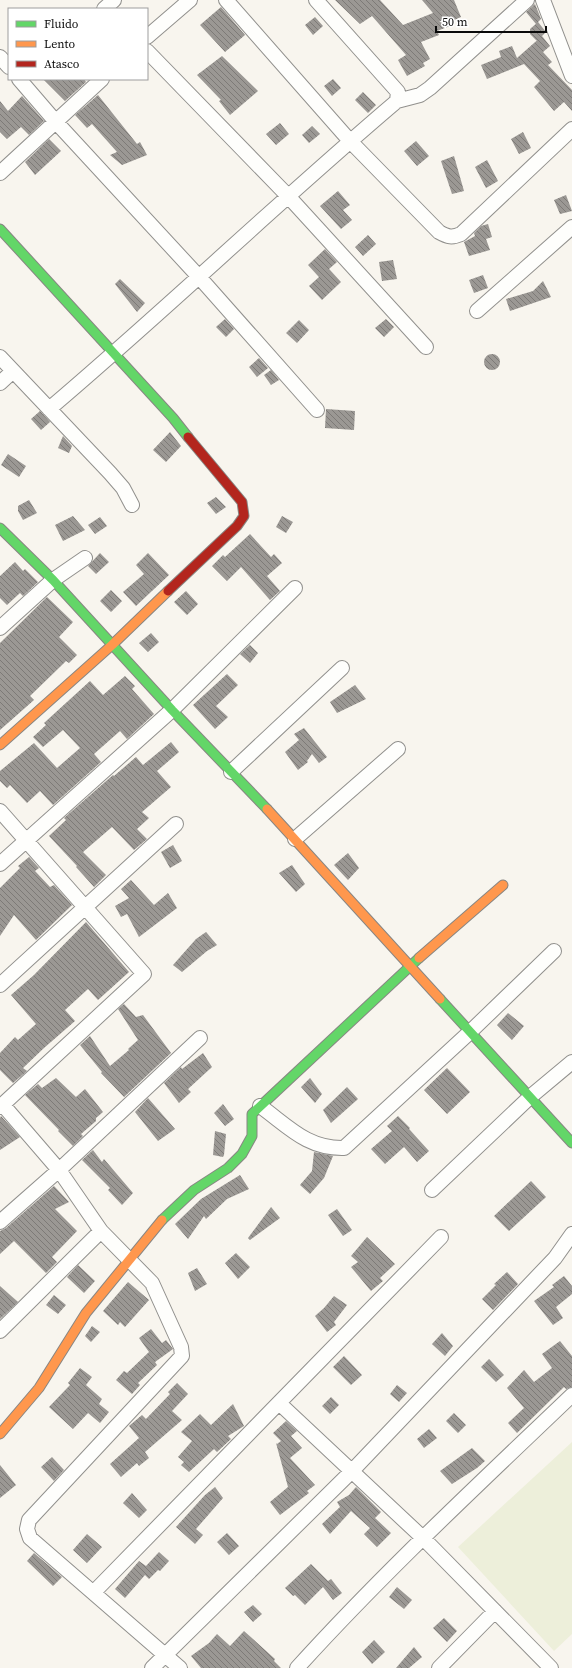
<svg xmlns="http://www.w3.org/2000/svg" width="572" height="1668" font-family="'Source Serif 4',serif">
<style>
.pitch{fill:#edefda}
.building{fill:url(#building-back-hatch)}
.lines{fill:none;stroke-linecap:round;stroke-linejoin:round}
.street-casing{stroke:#91908d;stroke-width:16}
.fast-casing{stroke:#888683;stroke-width:11}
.slow-casing{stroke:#888683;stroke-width:11}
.jam-casing{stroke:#888683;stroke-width:11}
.street{stroke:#fefefc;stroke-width:14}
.fast{stroke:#63d668;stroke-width:9}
.slow{stroke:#ff974d;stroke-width:9}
.jam{stroke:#b3261e;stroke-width:9}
</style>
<defs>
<pattern id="building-back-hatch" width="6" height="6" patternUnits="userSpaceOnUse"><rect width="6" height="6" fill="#9b9894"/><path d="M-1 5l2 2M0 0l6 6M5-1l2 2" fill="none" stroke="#7d7a77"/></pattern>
</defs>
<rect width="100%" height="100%" fill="#f8f5ee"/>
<path class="pitch" d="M572,1442V1634L554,1651L458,1547Z"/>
<path class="building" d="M335,0H380L403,25L433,13L422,0H454L461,17L448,23L450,26L437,31L439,35L421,42L430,59L423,63L425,66L407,76L398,60L406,55L372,16L360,24Z
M535,4L541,19L536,24L526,12Z
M221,7L245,35L225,52L200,25Z
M315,17L323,26L313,35L305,25Z
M538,22L546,32L537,41L530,34V29Z
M542,36L550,46L543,52L552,62L548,65L572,90V111L564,102L554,111L534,87L540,81L524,64L487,79L481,65L501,57L499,51L512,46L517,58Z
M222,56L258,91L230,115L219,101L221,100L197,75Z
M43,79H84L86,82L65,101Z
M333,79L341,88L332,96L324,86Z
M363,92L376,105L368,113L355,100Z
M98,95L137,144L140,142L147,155L122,165L110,155L117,152L92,124L87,128L75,115Z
M22,96L44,121L29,135L21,127L7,139L0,132V101L8,111Z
M280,123L289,134L276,145L266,134Z
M312,126L320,134L309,143L302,135Z
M523,132L531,148L519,154L511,139Z
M49,139L61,151L35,175L25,162Z
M416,141L429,156L417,166L404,151Z
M454,156L464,191L452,194L441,161Z
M487,160L498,181L486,188L475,167Z
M338,191L350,205L343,210L352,220L341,229L320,206Z
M566,195L572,211L560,214L554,200Z
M488,224L492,237L486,239L490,250L469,256L464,242L475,236L474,233L481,226Z
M368,235L376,244L363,256L355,247Z
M325,249L337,262L329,269L341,282L322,300L309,286L319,277L308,265Z
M393,260L397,279L382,281L379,262Z
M483,275L488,288L474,293L469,280Z
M120,279L145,303L137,312L115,284Z
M543,281L551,297L510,311L506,299L533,291Z
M225,319L234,329L226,337L216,327Z
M386,319L394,327L384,337L375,328Z
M299,320L309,330L297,343L286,333Z
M484 362a8 8 0 1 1 16 0a8 8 0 1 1-16 0Z
M259,358L268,368L257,377L249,367Z
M271,370L279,380L271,385L264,375Z
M326,409L355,411L354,430L325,428Z
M40,411L50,422L41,430L31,419Z
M170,432L181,446L166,462L153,450Z
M63,436L72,446L69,453L58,448Z
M8,454L26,466L19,477L1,465Z
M216,497L226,507L216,514L207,503Z
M29,500L37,513L23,520L18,511V506Z
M73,516L85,530L63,541L55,525Z
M282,516L293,522L286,533L276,527Z
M100,517L107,526L95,534L88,525Z
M250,534L271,557L274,554L282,563L267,576L280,591L270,600L241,567L227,581L212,566L223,555L225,557Z
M100,553L109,562L96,574L88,566Z
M148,553L169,575L136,606L123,592L144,574L136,565Z
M15,562L23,571L25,569L38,582L23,596L20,593L7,605L0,598V576Z
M111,590L122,601L111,612L100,601Z
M186,591L198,604L187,615L174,602Z
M47,597L73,622L59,637L77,655L69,663L66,661L62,665L30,696L34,700L0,730V643Z
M151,633L159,642L148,652L139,643Z
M250,645L258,653L250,663L240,654Z
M227,674L238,685L216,706L228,717L215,729L193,705Z
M125,676L135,686L132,689L154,714L127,739L120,731L94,754L101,762L53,805L40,791L27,803L10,785L7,788L0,781V771L34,743L57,768L80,748L63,730L43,747L33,737L46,725L44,723L90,681L103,695Z
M355,685L366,699L337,713L330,702Z
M304,728L327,757L319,763L312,754L307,761L308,762L298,770L285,752L299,740L294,734Z
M171,742L179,752L157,771L171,787L142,812L149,818L137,829L147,839L134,850L112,827L83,852L106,875L94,887L76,867L77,866L49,836L66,820L64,818L113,775L114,776L136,757L143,765Z
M173,845L182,861L170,868L161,852Z
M348,853L359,868L348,880L334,865Z
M29,857L39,868L35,871L50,887L54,885L72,905L36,940L14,915L0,936V888L20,868L18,866Z
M292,865L305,884L296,892L279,873Z
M131,880L154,905L168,893L177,908L139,937L127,914L121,917L115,906L129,898L121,889Z
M86,922L129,972L98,1000L88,989L65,1010L75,1021L44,1048L23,1068L27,1071L13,1083L0,1070V1053L15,1037L18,1040L36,1024L11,995L34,975Z
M206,932L217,945L207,951L182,972L173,965L196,939Z
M124,1004L136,1017L143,1015L171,1053L124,1097L101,1073L102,1072L80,1045L90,1036L110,1066L129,1050L128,1049L138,1040L118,1009Z
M508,1013L524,1026L512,1040L497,1025Z
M203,1053L212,1067L188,1089L191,1092L179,1103L164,1083L181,1067L182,1069Z
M447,1068L470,1092L447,1114L424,1090Z
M56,1078L76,1097L85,1089L103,1112L96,1118V1121L81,1134L83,1136L73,1146L58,1131L59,1130L25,1095L38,1084L42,1088Z
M310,1078L322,1094L315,1103L301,1087Z
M347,1087L358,1099L331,1123L323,1110Z
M148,1098L175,1129L158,1141L135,1112Z
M223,1104L234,1119L225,1126L214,1113Z
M1,1116L20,1137L0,1150V1118Z
M398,1116L410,1128L409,1129L429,1151L417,1162L404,1147L385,1164L371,1149L392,1131L387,1126Z
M215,1131L226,1134L224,1155L223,1157L213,1155Z
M93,1150L102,1162L104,1159L133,1193L122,1205L108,1190L110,1188L82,1160Z
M314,1152L333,1156L324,1178L310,1194L300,1185L312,1171Z
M240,1175L249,1189L227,1199L206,1219L204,1216L188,1239L175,1224L201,1199Z
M531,1181L546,1197L509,1231L494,1216Z
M54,1186L69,1202L55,1209L77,1231L52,1257L57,1262L46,1273L14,1241L0,1254V1231L6,1228Z
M271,1207L280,1218L250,1240L248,1238Z
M337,1209L352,1230L343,1236L328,1215Z
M367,1237L395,1264L380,1278L383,1281L371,1291L351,1267L358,1262L351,1256Z
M236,1253L250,1267L238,1279L225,1263Z
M78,1265L95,1281L84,1293L67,1277Z
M197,1268L207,1284L195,1291L188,1273Z
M507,1272L518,1284L493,1310L482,1299L496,1285L494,1284Z
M564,1276L572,1286V1294L556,1307L563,1318L553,1325L534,1301L554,1287L552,1285Z
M128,1282L149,1300L125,1327L120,1322L118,1325L103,1311Z
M0,1286L18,1302L0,1319Z
M54,1295L66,1305L58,1314L46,1305Z
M334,1296L347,1305L334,1322L336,1325L327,1332L315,1316L324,1308Z
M92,1326L100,1332L91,1342L85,1336Z
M151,1329L162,1343L166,1340L173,1349L155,1362L157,1365L138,1383L140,1385L132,1394L116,1380L124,1371L127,1373L149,1352L139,1338Z
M442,1333L453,1346L445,1356L432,1344Z
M560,1341L572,1356V1387L566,1389L564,1387L517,1433L508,1423L524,1408L507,1388L524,1370L534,1382L552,1368L542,1354Z
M344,1356L362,1375L351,1385L333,1367Z
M489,1359L504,1375L496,1382L481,1367Z
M80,1368L92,1377L86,1385L102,1399L99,1404L109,1412L100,1423L88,1413L73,1429L49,1407L70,1385L68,1383Z
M177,1383L188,1394L172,1411L182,1420L145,1452L149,1458L139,1466L137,1463L121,1477L110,1464L139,1438L129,1426L142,1415L146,1419L170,1394L168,1392Z
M397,1385L407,1393L399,1402L390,1394Z
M331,1397L339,1405L330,1414L322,1406Z
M233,1404L244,1426L228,1436L231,1439L217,1452L214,1449L189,1472L181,1465L184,1462L178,1457L192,1441L181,1432L200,1414L211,1425Z
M454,1413L466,1425L458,1433L446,1421Z
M286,1421L297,1431L291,1436L302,1448L290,1458L315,1485L307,1491L309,1493L280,1515L270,1502L288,1487L276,1443L277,1444L281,1441L273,1433Z
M429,1429L437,1438L424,1448L417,1439Z
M472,1448L485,1461L477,1468L452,1484L440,1471Z
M52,1457L64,1470L54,1481L41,1467Z
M0,1465L16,1485L0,1498Z
M215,1487L223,1498L196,1529L203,1535L195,1544L176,1527L205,1495Z
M356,1487L381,1512L375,1518L391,1533L377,1547L364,1534L370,1528L351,1511L330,1534L322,1524L340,1507L337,1502L349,1495Z
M132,1493L147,1510L139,1518L123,1503Z
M227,1533L239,1546L229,1555L217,1542Z
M87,1534L102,1547L87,1563L73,1550Z
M159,1552L169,1561L160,1571L158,1570L149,1579L145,1575L125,1598L115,1589L139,1561L146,1566Z
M34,1553L62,1577L53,1586L27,1561Z
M311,1564L328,1581L331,1579L342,1593L333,1600L323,1587L305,1605L295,1595L293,1596L285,1588Z
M397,1587L412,1600L404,1609L389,1597Z
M253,1605L262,1614L253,1622L244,1612Z
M444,1618L457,1631L447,1642L433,1628Z
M244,1631L275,1659L274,1661L281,1668H201L191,1656L209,1643L217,1634L230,1646Z
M374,1640L385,1652L372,1664L362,1652Z
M414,1647L422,1657L409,1668H396Z"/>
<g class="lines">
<g class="street-casing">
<path id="street" d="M226,0L350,141L439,232C448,237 452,238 461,234L572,129
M543,0L572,76
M104,9L114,0
M147,37L190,0
M147,51L288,196L426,347
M0,57L9,67
M19,79L56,122L200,278L317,410
M397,101L420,95L430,88L527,0
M0,173L102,79
M477,311L572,227
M0,357L110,473L123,488L132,505
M0,383L13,371
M49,409C167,309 279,201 397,101L398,92L316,0
M0,628L53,580L85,558
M231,772L342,668
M0,811L144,974L0,1107
M295,839L398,749
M0,864L172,710L295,588
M0,985L176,824
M3,1105L59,1170L101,1231L152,1283L181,1347L182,1356L29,1520L27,1529L30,1538L180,1668
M260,1106C288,1126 307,1149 344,1148L470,1032L554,951
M432,1190L530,1097L572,1062
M0,1222L59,1170L200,1038
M0,1331L101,1231
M279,1403L423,1538L551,1668
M94,1592L441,1237
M152,1668L352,1471L555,1258L572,1234
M297,1668C384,1572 479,1484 572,1395
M439,1668L495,1611"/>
</g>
<g class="fast-casing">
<path id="fast" d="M0,229L173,418L188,437
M0,528L53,580L172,710L267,809
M440,999L572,1143
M162,1220L194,1190L228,1168L242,1154L252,1136V1114L419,958"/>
</g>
<g class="slow-casing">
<path id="slow" d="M0,745L112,645L168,591
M267,809L440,999
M419,958L503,885
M0,1434L39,1388L86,1313L162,1220"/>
</g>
<g class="jam-casing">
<path id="jam" d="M168,591L237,526L244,516L242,502L188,437"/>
</g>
<use href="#street" class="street"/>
<use href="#fast" class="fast"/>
<use href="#slow" class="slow"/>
<use href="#jam" class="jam"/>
</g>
<rect x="8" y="8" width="140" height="72" fill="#ffffff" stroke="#9d9d9d"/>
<rect x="16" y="21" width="20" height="6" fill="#63d668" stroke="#9d9d9d"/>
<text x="44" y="28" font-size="12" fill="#0a0a0a">Fluido</text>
<rect x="16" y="41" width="20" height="6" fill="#ff974d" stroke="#9d9d9d"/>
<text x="44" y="48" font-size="12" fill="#0a0a0a">Lento</text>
<rect x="16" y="61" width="20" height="6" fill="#b3261e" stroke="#9d9d9d"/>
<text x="44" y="68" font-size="12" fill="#0a0a0a">Atasco</text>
<path d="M436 26v6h110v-6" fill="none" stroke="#0a0a0a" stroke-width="2"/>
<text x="442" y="26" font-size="12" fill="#0a0a0a" stroke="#ffffff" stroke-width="3" paint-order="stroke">50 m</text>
</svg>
